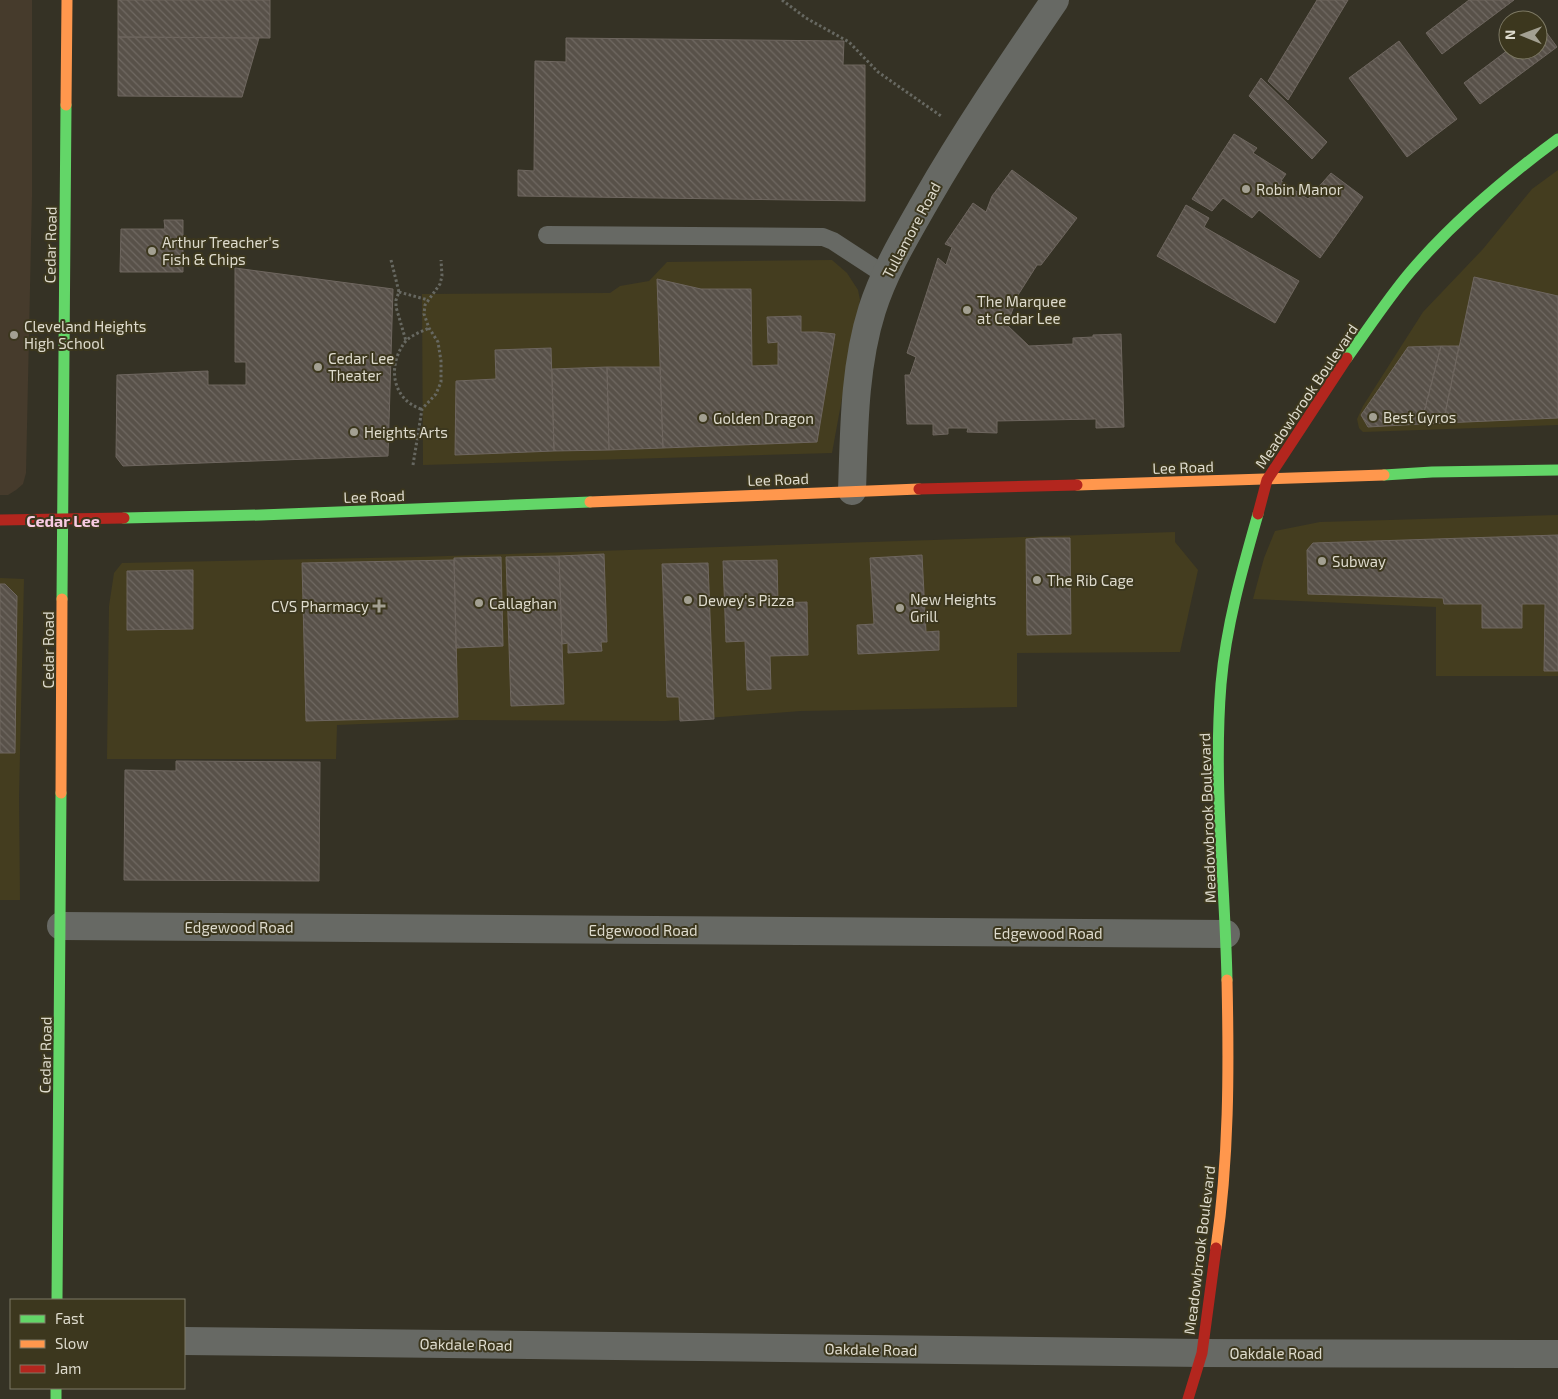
<svg xmlns="http://www.w3.org/2000/svg" width="1558" height="1399" font-family="'Exo 2',sans-serif">
<style>
.built{fill:#443d1f}
.education{fill:#463b2c}
.building{fill:url(#building-back-hatch);stroke:#6e665f}
.lines{fill:none;stroke-linecap:round;stroke-linejoin:round}
.path{stroke:#676861;stroke-width:3;stroke-dasharray:2.5 2.5;stroke-linecap:butt}
.lane{stroke:#676964;stroke-width:18}
.street{stroke:#676964;stroke-width:28}
.fast{stroke:#63d668;stroke-width:11}
.slow{stroke:#ff974d;stroke-width:11}
.jam{stroke:#b3261e;stroke-width:11}
.poi-dot{fill:#a3a092;stroke:#3c371e;stroke-width:2}
.labels{text-anchor:middle;dominant-baseline:central;stroke-width:4;stroke-linejoin:round;paint-order:stroke}
.poi-label{font-size:15px;fill:#dedbcd;stroke:#3c371e;text-anchor:start}
.street-label{font-size:15px;fill:#dedbcd;stroke:#3c371e}
.neighbourhood-label{font-size:16px;font-weight:bold;fill:#f9cbe2;stroke:#3c371e}
</style>
<defs>
<pattern id="building-back-hatch" width="6" height="6" patternUnits="userSpaceOnUse" patternTransform="scale(1.25)"><rect width="6" height="6" fill="#585149"/><path d="M-1 5l2 2M0 0l6 6M5-1l2 2" fill="none" stroke="#706962"/></pattern>
</defs>
<rect width="100%" height="100%" fill="#353225"/>
<path class="built" d="M1558,170V425L1363,432L1359,428L1357,419L1363,406L1423,312L1483,249L1532,189Z
M832,260L847,273L858,290L860,300L832,453L423,465L422,294L610,293L620,286L649,281L667,262Z
M1558,515V676H1436V607L1253,599L1264,558L1275,531L1320,522Z
M1175,532V542L1198,570L1180,652L1017,653V707L801,711L666,721L458,720L337,725L336,759H107L109,606L114,573L122,563L416,557Z
M0,578L24,579L19,797L20,900H0Z"/>
<path class="education" d="M0,0H32V196L26,473L23,484L16,490L8,495H0Z"/>
<path class="building" d="M118,0H270V38L118,37Z
M1317,0H1348L1288,100L1268,81Z
M1469,0H1514L1442,54L1426,33Z
M1541,25L1557,47L1480,104L1464,83L1508,50H1538V27Z
M118,37L259,38L242,97L118,96Z
M566,38L844,41L843,65H865V201L518,196V170L534,171L535,61L566,62Z
M1399,41L1457,119L1407,157L1349,78Z
M1261,78L1327,142L1312,159L1249,96Z
M1234,134L1257,148L1253,153L1286,174L1281,181L1308,199L1331,173L1363,197L1320,258L1259,210L1252,218L1223,198L1212,211L1192,199Z
M1012,170L1077,218L1041,265H1037L1018,295L1007,325L1029,346L1073,344V338L1093,337V335L1121,334L1124,427L1096,428V419L997,421V433L967,432L968,428H948V434L933,435V424H907L905,375H910L916,357L907,353L938,258L946,265L952,247L945,244L973,203L986,212L992,196Z
M1186,205L1209,218L1204,227L1299,281L1275,323L1157,256Z
M164,220H183V272H120L121,229H165Z
M235,268L393,289L388,456L123,466L116,457L117,375L208,371V385H246V362H235Z
M1474,277L1558,296V418L1443,423Z
M657,279L701,289H751L752,366L778,365V342L768,343L767,317L801,316V332H817L835,334L817,442L663,448Z
M1441,346L1421,424L1368,427L1361,415L1408,347Z
M1441,346H1459L1443,423L1421,424Z
M551,348L554,451L455,455L456,381L496,379L495,350Z
M607,367L609,450L554,451L552,369Z
M607,367H660L663,448L609,450Z
M1558,535V671H1544L1545,604H1522V628H1482V604H1444L1443,598L1308,594L1307,550L1313,543Z
M1040,538H1070L1071,634L1027,635L1026,539Z
M604,554L607,642H601L602,651L568,653V643L562,644L559,556Z
M922,555L926,632L939,631V650L858,654L857,625L874,624L870,558Z
M559,556L564,704L511,706L506,557Z
M501,557L503,646L456,648L454,558Z
M454,560L458,717L306,721L302,563Z
M777,560L778,603L807,602L808,655L770,656L771,689L747,690L745,641L726,642L723,561Z
M708,563L714,719L680,721L679,697H667L662,564Z
M193,570V629L127,630V571Z
M0,584H5L17,596L15,753H0Z
M176,761L320,762L319,881L124,880L125,770L176,771Z"/>
<g class="lines">
<path class="path" d="M782,0L806,18L849,42L878,72L941,116
M391,260L399,292L396,300V307L406,341
M399,292L428,300
M421,409C392,399 387,366 405,342C411,335 421,332 429,328
M413,465L422,409L436,394L441,382V361L438,342L429,328L424,314L425,305L440,284L442,276L441,260"/>
<path class="lane" d="M547,235L823,237L833,241L885,275"/>
<path class="street" d="M852,491C854,432 854,367 872,310C884,272 905,237 925,202C965,132 1010,66 1055,0
M61,926L1226,934
M184,1341L1202,1353L1558,1354"/>
<path class="fast" d="M1347,358C1368,329 1388,298 1411,271C1454,221 1505,178 1558,139
M1384,475L1432,472L1558,470
M124,518L261,515L590,502
M62,599L66,105
M1227,980C1225,882 1213,783 1221,684C1226,626 1242,570 1258,514
M57,1300L61,793
M56,1388V1399"/>
<path class="slow" d="M66,105L67,0
M1077,485L1384,475
M590,502L919,489
M61,793L62,599
M1216,1248C1229,1159 1229,1070 1227,980"/>
<path class="jam" d="M919,489L1077,485
M1258,514L1267,480L1347,358
M0,520L124,518
M1188,1399L1202,1353L1216,1248"/>
</g>
<g class="poi-dot">
<circle cx="1246" cy="189" r="5"/>
<circle cx="152" cy="251" r="5"/>
<circle cx="967" cy="310" r="5"/>
<circle cx="14" cy="335" r="5"/>
<circle cx="318" cy="367" r="5"/>
<circle cx="1373" cy="417" r="5"/>
<circle cx="703" cy="418" r="5"/>
<circle cx="354" cy="432" r="5"/>
<circle cx="1322" cy="561" r="5"/>
<circle cx="1037" cy="580" r="5"/>
<circle cx="688" cy="600" r="5"/>
<circle cx="479" cy="603" r="5"/>
<path d="M376.5 598.5h5v5h5v5h-5v5h-5v-5h-5v-5h5z"/>
<circle cx="900" cy="608" r="5"/>
</g>
<g class="labels">
<g class="poi-label">
<text x="1256" y="189">Robin Manor</text>
<text x="162" y="242">Arthur Treacher's<tspan x="162" dy="17">Fish &amp; Chips</tspan></text>
<text x="977" y="301">The Marquee<tspan x="977" dy="17">at Cedar Lee</tspan></text>
<text x="24" y="326">Cleveland Heights<tspan x="24" dy="17">High School</tspan></text>
<text x="328" y="358">Cedar Lee<tspan x="328" dy="17">Theater</tspan></text>
<text x="1383" y="417">Best Gyros</text>
<text x="713" y="418">Golden Dragon</text>
<text x="364" y="432">Heights Arts</text>
<text x="1332" y="561">Subway</text>
<text x="1047" y="580">The Rib Cage</text>
<text x="910" y="599">New Heights<tspan x="910" dy="17">Grill</tspan></text>
<text x="698" y="600">Dewey's Pizza</text>
<text x="489" y="603">Callaghan</text>
<text x="369" y="606" text-anchor="end">CVS Pharmacy</text>
</g>
<g class="street-label">
<text transform="translate(911 230) rotate(-62)">Tullamore Road</text>
<text transform="translate(50 245) rotate(-89)">Cedar Road</text>
<text transform="translate(1306 396) rotate(-56)">Meadowbrook Boulevard</text>
<text transform="translate(1183 467) rotate(-2)">Lee Road</text>
<text transform="translate(778 479) rotate(-2)">Lee Road</text>
<text transform="translate(374 496) rotate(-2)">Lee Road</text>
<text transform="translate(48 650) rotate(-90)">Cedar Road</text>
<text transform="translate(1207 818) rotate(-92)">Meadowbrook Boulevard</text>
<text x="239" y="927">Edgewood Road</text>
<text x="643" y="930">Edgewood Road</text>
<text x="1048" y="933">Edgewood Road</text>
<text transform="translate(45 1055) rotate(-89)">Cedar Road</text>
<text transform="translate(1199 1250) rotate(-83)">Meadowbrook Boulevard</text>
<text transform="translate(466 1344) rotate(1)">Oakdale Road</text>
<text transform="translate(871 1349) rotate(1)">Oakdale Road</text>
<text x="1276" y="1353">Oakdale Road</text>
</g>
<g class="neighbourhood-label">
<text x="63" y="520">Cedar Lee</text>
</g>
</g>
<rect x="10" y="1299" width="175" height="90" fill="#3c371e" stroke="#7d7964"/>
<rect x="20" y="1315" width="25" height="8" fill="#63d668" stroke="#7d7964"/>
<text x="55" y="1324" font-size="15" fill="#dedbcd">Fast</text>
<rect x="20" y="1340" width="25" height="8" fill="#ff974d" stroke="#7d7964"/>
<text x="55" y="1349" font-size="15" fill="#dedbcd">Slow</text>
<rect x="20" y="1365" width="25" height="8" fill="#b3261e" stroke="#7d7964"/>
<text x="55" y="1374" font-size="15" fill="#dedbcd">Jam</text>
<g transform="translate(1523 35) rotate(271)"><circle r="24" fill="#3c371e" stroke="#7d7964"/>
<path d="M0-4L9 19L0 12L-9 19Z" fill="#a3a092"/>
<text y="-8" font-size="14" font-weight="bold" text-anchor="middle" fill="#dedbcd">N</text>
</g>
</svg>
